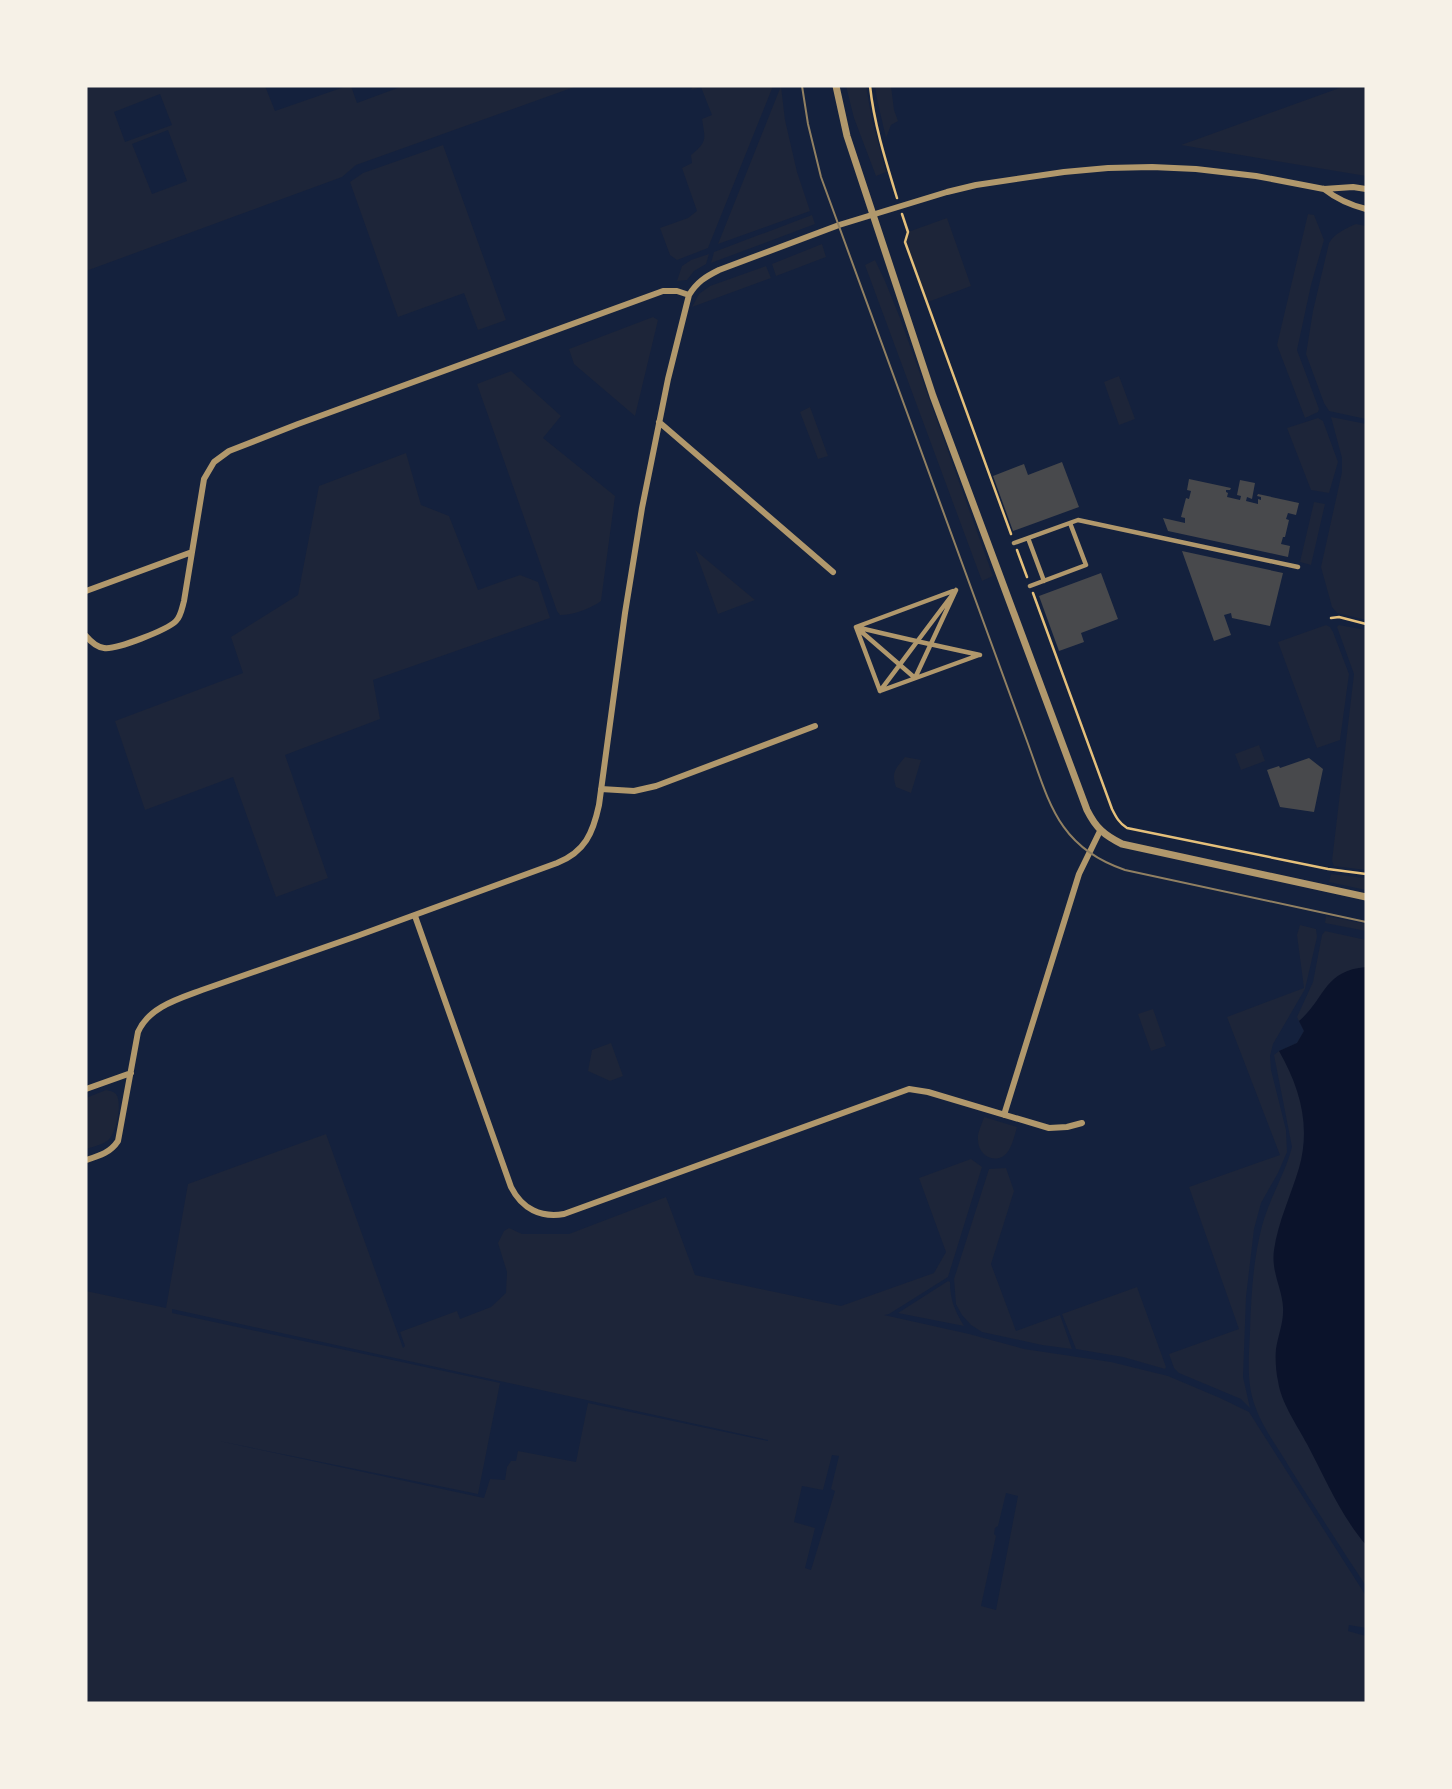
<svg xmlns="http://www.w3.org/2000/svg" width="1452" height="1789" font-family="Ubuntu,sans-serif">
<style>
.green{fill:#1d2539;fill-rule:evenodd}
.water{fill:#0b132b}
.building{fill:#48494c}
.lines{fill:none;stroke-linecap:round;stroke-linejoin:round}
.path{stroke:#e5c07b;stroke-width:2.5}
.pedestrian{stroke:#b1986c;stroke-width:4.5}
.minor{stroke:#b1986c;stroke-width:6}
.tertiary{stroke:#b1986c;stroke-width:7}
.tram{stroke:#918062;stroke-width:2}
</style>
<rect width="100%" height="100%" fill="#14213d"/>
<path class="green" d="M86,86H265L275,111L347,86H351L357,103L403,86H577L356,165L342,177L86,271ZM160,94L172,125L125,142L114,112ZM168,130L187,181L152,194L132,144Z
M693,86H773L708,248L677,260L670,255L660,228L688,218L697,211L682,168L692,163L691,155C708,141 705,139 702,119L712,115L701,87L691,90Z
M781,86L785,120L797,172L810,211L718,244Z
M846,86H866L872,120L886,172L876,176L854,118Z
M875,86H891L894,110L898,121L891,125L886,138L877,99Z
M1345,86H1366V176L1181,145Z
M443,145L506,320L478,330L464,293L398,317L350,182L363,173Z
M1308,214L1314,215L1324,240L1311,285L1297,350L1319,409L1318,412L1305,418L1277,345Z
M812,215L815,224L711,263L714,252Z
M947,218L971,286L928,302L906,242L908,232Z
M1356,224L1366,226V419L1329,411L1324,403L1306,354L1313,311L1329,243C1334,234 1346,228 1356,224Z
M822,244L826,257L776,276L772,264Z
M709,254L706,264L694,271L687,280L677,281L682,266L691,260Z
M875,260L885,281L900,318L993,576L982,581L865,265Z
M766,266L771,278L692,307L699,294L710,286Z
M653,317L658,320L635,416L574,364L569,349Z
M511,371L561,416L543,438L615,496L601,601C590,609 573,615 560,615L557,611L477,384Z
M1119,376L1135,419L1119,425L1104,382Z
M810,407L828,456L818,459L800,412Z
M1331,417L1366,424V620L1337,613L1332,607L1321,567L1342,472V458Z
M1318,418L1323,421L1338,462L1329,493L1311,490L1287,428Z
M406,453L421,505L449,516L478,590L520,575L538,582L550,618L373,680L380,719L285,755L328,878L276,897L233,777L145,810L115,721L243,673L231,637L298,595L319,486Z
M1314,502L1325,504L1311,565L1300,562Z
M695,550L755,600L718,614Z
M1326,625L1330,627L1333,632L1349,674L1340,740L1317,748L1278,642Z
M1339,625L1366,630V870L1334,866L1332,861L1354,674L1337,627Z
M1259,745L1265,761L1241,770L1235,754Z
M905,757L921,760L911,793L896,787C891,772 896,768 905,757Z
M1331,874L1366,878V890L1329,882Z
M1326,916L1366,924V931L1325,923Z
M1300,925L1316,929L1317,937L1305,989L1273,1044L1270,1056L1271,1070L1286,1130L1287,1152L1278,1173L1261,1203L1254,1229L1246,1297L1243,1377L1250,1408L1241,1399L1179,1373L1174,1368L1169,1354L1239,1329L1189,1187L1280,1155L1227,1017L1304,988L1297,935Z
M1325,931L1366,940V1586C1341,1548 1316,1509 1291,1470C1279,1449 1263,1429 1255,1406C1246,1382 1249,1356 1250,1332C1251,1297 1253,1260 1262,1226C1269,1199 1285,1174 1292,1147L1274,1055L1279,1051L1297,1043L1304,1031L1297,1017L1313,982L1322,935Z
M1153,1009L1166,1046L1151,1051L1138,1014Z
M611,1043L623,1076L610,1081L588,1071L592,1050Z
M106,1090C110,1091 113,1091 116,1094C123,1103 116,1135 107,1141C101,1145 92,1147 86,1149V1098Z
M984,1117L1017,1127C1015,1134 1013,1143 1009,1150C1000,1166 978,1158 978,1140C977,1133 982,1124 984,1117Z
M326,1134L403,1348L405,1346L400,1332L457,1311L460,1319L491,1307L506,1293L507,1272L498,1243L504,1231L509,1228L522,1234H569L666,1197L695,1275L841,1306L934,1273L946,1252L919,1178L971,1159L982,1167L948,1277L889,1314L884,1315L969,1334L1024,1349L1111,1362L1168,1376L1220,1398L1249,1412L1366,1596V1628L1349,1625L1348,1631L1366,1636V1703H86V1291L166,1308L188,1184ZM172,1309L768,1440V1441L588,1403L576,1462L518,1451L516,1461H511L507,1467L505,1480L490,1479L484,1498L219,1441L478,1494L500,1383L172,1313ZM832,1455L839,1456L831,1489L835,1491L811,1570L805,1568L815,1528L794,1522L802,1486L823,1490ZM1006,1493L1018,1496L996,1610L981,1606L996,1536L994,1534L995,1528L998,1526Z
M1006,1168L1014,1191L991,1264L1016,1331L1060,1315L1072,1349L1042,1345L982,1332L971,1325L962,1315L956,1304L954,1279L989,1169Z
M948,1281L950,1282C950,1300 955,1311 964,1326L898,1313Z
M1137,1287L1166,1367L1165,1369L1123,1357L1076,1349L1062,1314Z"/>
<path class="water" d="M1366,967V1545C1341,1516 1325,1478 1307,1444C1297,1425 1281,1403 1278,1381C1276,1372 1275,1359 1276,1349C1278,1335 1284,1322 1283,1307C1282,1288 1271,1272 1274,1250C1278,1222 1291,1195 1299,1168C1311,1126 1300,1088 1279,1051L1297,1043L1304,1031L1299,1021C1326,998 1323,971 1366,967Z"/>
<path class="building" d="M1062,462L1079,507L1013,531L993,476L1024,464L1028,475Z
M1189,479L1231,488L1230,490H1226V492L1228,493L1227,497L1240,500L1241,496L1237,495L1240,480L1255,483L1252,499L1247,497L1246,501L1258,504V499L1261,500V497L1257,496L1258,494L1299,503L1296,515L1288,513L1286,519L1289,520L1285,537H1283L1281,544L1290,546L1288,557L1168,531L1163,518L1185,523V518L1181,517L1186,498L1189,499L1191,491L1187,490Z
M1182,551L1283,573L1270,626L1232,618L1231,613L1224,615L1231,635L1214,641Z
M1101,573L1118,619L1081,633L1084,642L1059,651L1039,596Z
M1309,758L1323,769L1314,812L1280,807L1267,770L1279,766L1280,768Z"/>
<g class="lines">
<path class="path" d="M870,86C874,124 886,162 897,198
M902,214L908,232L905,242L1011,534
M1017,550L1027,577
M1033,593L1112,809C1116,817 1119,823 1127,828L1328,869L1366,874
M1331,618L1339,617L1366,624"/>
<path class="pedestrian" d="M1028,538L1044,581
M1014,543L1078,520L1298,567
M1030,586L1086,565L1070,523
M953,591L856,627L880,691L979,655
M880,691C905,658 930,624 956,590L915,678L856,627C897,637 938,646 980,655"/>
<path class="minor" d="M1324,189C1338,200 1350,205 1366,209
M659,422L833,572
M86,591L192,552
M86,636C91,642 96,647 104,648C116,650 167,630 176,621C181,616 182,608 184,601L204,479L214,462L229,451L298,424L663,291H677L689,295
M601,789L634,791L656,786L815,726
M415,916L511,1187C522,1209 541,1218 564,1214L909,1089L928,1092L1049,1128L1067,1127L1082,1123
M86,1089L131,1073
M1004,1115L1079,874L1100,831
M86,1160C99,1156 110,1153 118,1141L138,1032C149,1007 178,999 202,990L357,936L557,863C585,852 593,833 599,805L625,613L642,508L668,379L689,295C697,282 705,277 719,270L839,225L947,192L976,185L1064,172L1108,168L1152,167L1196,169L1256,176L1324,189L1353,187L1366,189"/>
<path class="tertiary" d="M836,86L847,136L933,396L1087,810C1096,828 1104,835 1122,844L1366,897"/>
<path class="tram" d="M802,86L808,124L821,177L1027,741C1049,801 1057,847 1125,870L1366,922"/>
</g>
<rect width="1452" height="1789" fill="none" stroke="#f6f1e7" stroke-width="175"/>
</svg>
